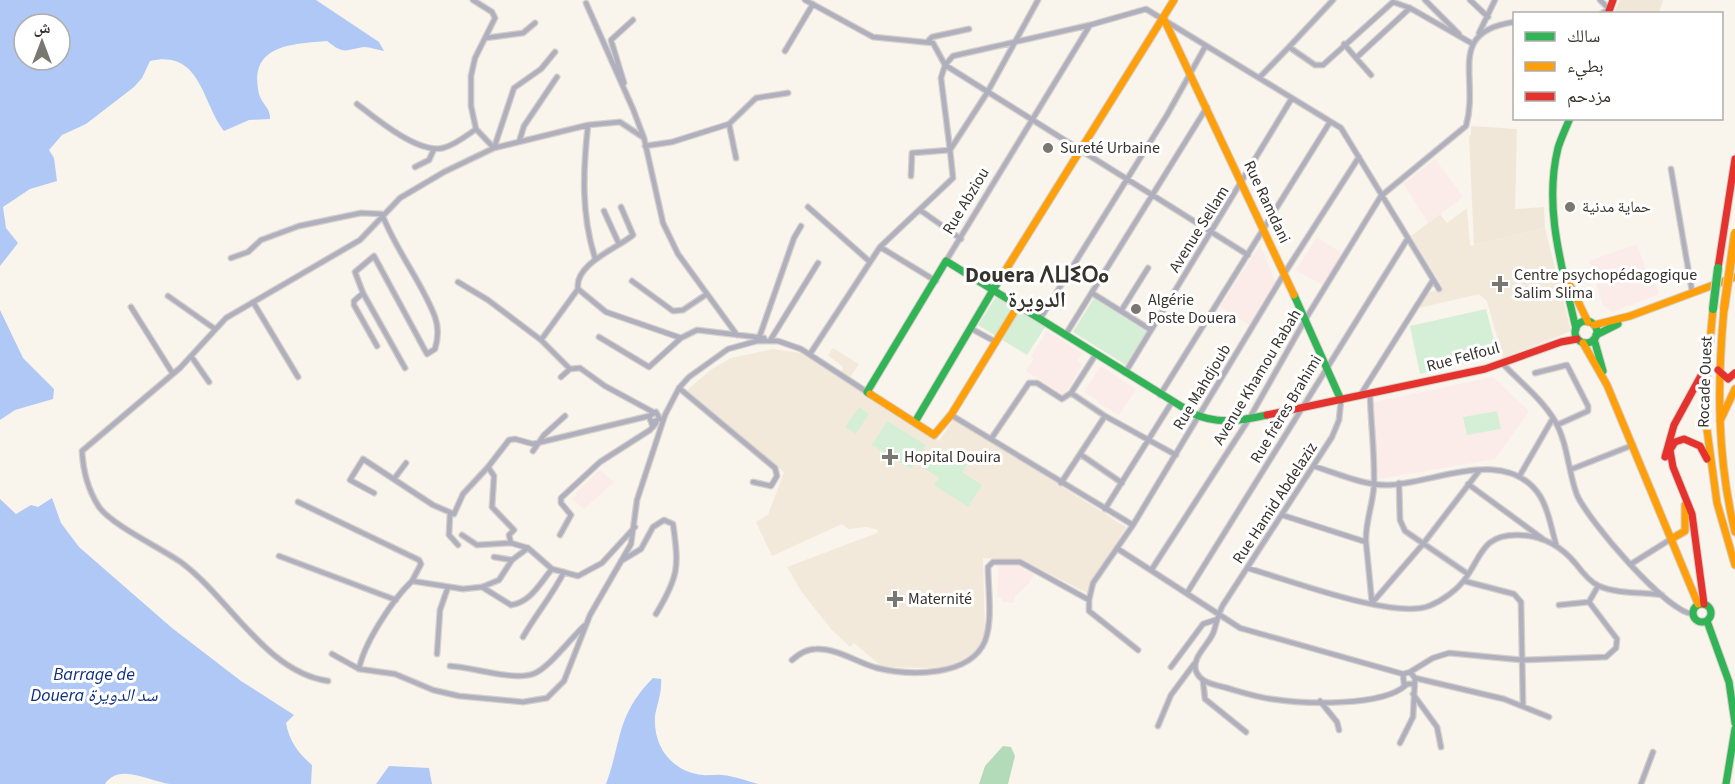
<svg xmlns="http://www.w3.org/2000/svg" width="1735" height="784" font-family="'Source Sans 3','Noto Naskh Arabic','Noto Sans Tifinagh',sans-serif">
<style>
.commercial{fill:#f1e7d9}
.built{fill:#f3e9db}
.education{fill:#fbecea}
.green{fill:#d5efd6}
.forest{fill:#b4dbb9}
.water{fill:#b0c8f6;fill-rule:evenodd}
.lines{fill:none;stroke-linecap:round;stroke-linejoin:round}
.street-casing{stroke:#d5d0ca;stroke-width:7}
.fast-casing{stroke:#d5d0ca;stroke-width:9}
.slow-casing{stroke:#d5d0ca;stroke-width:9}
.jam-casing{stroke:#d5d0ca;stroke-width:9}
.street{stroke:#b0afbd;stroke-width:4.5}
.fast{stroke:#30b455;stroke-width:7}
.slow{stroke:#ff9f0a;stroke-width:7}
.jam{stroke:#e5322d;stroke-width:7}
.fast-bridge-casing{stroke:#d5d0ca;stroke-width:10;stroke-linecap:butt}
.slow-bridge-casing{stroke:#d5d0ca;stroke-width:10;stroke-linecap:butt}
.fast-bridge{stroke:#30b455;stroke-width:8}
.slow-bridge{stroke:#ff9f0a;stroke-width:8}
.poi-dot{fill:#7a7770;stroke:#fff;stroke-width:2}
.labels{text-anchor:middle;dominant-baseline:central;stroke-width:6;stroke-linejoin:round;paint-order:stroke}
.poi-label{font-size:16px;fill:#36332d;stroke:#fff;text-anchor:start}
.street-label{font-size:16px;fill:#36332d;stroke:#fff}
.water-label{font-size:18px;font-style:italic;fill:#0e2f7e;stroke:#fff}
.district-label{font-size:22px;font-weight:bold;fill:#36332d;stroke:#fff}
</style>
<rect width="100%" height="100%" fill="#f9f4ec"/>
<path class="commercial" d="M1620,0H1663L1659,13H1614Z
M1471,126L1517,129L1515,209L1544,207L1545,228L1474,245L1469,136L1471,135Z"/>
<path class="built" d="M1467,208L1470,246L1545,228L1571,331L1503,358L1487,301L1479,294L1419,308L1428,293L1443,288L1411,236L1440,214L1447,223Z
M833,348L859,364L849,379L841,374L843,367L828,355Z
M773,349L800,353L939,441L954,419L1126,527L1087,593L1023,560L983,558L985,634L977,650L969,657L948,666L935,668L882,667L854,643L850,647L831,629L801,591L787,567L877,533L878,530L866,527L848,529L842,524L772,556L756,522L768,515L784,472L687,390L712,369L731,358Z"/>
<path class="education" d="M1435,159L1463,197L1428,223L1404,184Z
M1317,237L1343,254L1324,286L1296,270Z
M1637,244L1648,276L1653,278L1659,294L1612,312L1603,305L1589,261Z
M1260,245L1276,283L1250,325L1220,307Z
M1047,331L1082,353L1077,361L1083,364L1064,395L1026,371L1034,359L1031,356Z
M1101,366L1136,389L1119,415L1098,403L1099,401L1084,392Z
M1493,377L1529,411L1495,459L1379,479L1371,403Z
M600,470L614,482L584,509L572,499L577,495L575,493Z
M999,563L1023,565L1024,570L1035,572L1029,583L1015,597V603L1002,602V597H997Z"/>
<path class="green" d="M996,297L1045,327L1027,355L978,325Z
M1094,298L1147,332L1126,365L1073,332Z
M1486,309L1498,356L1420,374L1410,326Z
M859,407L869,414L856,434L845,427Z
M1497,411L1501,429L1467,435L1463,417Z
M887,421L926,445L911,469L872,445Z
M959,448L972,457L962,472L982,485L968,507L934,485L939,478L922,467L931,452L949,464Z"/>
<path class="forest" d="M1003,746L1011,747L1015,756L1008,784H979L985,766Z"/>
<path class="water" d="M0,0H316L379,42L384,51C378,50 370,47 364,47C344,50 345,55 327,41C291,44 248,45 259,94C262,104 271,109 270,119L249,120L224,131C202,103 201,49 150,61L142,78L134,87L86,124L62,135L49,150L54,158L57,181L30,189L3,207L6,228L18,243L0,266ZM24,24H60V60H24Z
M0,310L23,358L54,389L53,399L15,410L0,420Z
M52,498L61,523L79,547L172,628L241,681L294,715L286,723C289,741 299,754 312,765L311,784C265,784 216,784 170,784C151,782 119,762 105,784H0V499L16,514L31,505L38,507Z
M653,678L661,679C662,693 657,704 655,716C653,747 672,772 703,775C709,776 716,774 722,775C734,776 747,781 758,784H606C622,741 616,715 653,678Z
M389,766L429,768L432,784H376Z"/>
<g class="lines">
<g class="street-casing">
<path id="street" d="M473,0L492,12L495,18L475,58L471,76V106L476,129L494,148L514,88L541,69L555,52
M805,0L873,37L933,43L945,65L1248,255
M1425,0L1459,34
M1470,0L1488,17
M1600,0L1609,9L1601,14
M586,3L633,109L644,138
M1479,33L1495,0
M486,38L523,33L535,23
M928,41L932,37L969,29
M1344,44L1356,58L1410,8
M1289,47L1333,0
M785,51L813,4
M1356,58L1371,75
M1260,77L1289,47L1315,65H1323L1393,2L1410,8L1473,44
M624,83L611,40L633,20
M357,104C375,118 418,154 443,148C455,145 466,136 476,129
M729,124L736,158
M588,125C583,170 581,214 595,258
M519,142L524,126L557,77
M645,146L672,142L729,124L756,98L788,93
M415,167L429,160L434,149
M1671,169L1692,291
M911,176L912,153L950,150L941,78L945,65L953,56L1090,25L1146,9L1341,128L1439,289
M621,207L633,235C618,248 574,264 578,289L606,312L681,338
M808,207L869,261
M920,210L961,239
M604,211L619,244
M880,247L936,281
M231,258L248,252L261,240L299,226L361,213L382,214C396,251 422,282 435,317C439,328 438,339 435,349L427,354L374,256L355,272L363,293L405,368
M946,261L1090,25
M632,281L673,311L683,310L707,294
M458,282L488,300L541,340L570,369
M363,293L354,301V305L377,346
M1092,293L1151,330
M168,296L215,329
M253,302L298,377
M131,307L173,374
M1121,311L1148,268
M1040,319L1167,115L1205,47
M970,328L994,341
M1066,334L1207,107
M599,337L649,367L681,338L697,330L764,338
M759,338L794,238L801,226
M771,339L818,263
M541,340L578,289
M810,354L880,247L953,178L950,150L987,93L1038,0
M191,356L209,382
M1502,363C1519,381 1542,399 1555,421C1568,444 1568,471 1577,495C1588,520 1666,612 1693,614
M1125,373L1292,98
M1535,373L1567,365L1588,406V411L1557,425
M561,377L570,369L580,368L605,386L653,412
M679,388L775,468L777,476L771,486L753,482
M1361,394L1433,280
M1160,395L1330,122
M1341,400L1339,420L1332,437L1223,605C1218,614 1217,621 1214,631C1210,644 1191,657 1196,671C1200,683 1216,685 1227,688C1241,692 1256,697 1271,699C1303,704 1383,707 1406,685
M951,415L1133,525
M1105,416L1176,455
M652,422L660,419L656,412L649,416L653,427
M991,439L1029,383H1037L1062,399L1071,393
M533,451L544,435L565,416
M1080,454L1122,483
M1313,466C1337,473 1364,486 1389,485C1435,483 1507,445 1540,496C1549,510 1551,528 1556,544
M488,467L509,440L515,439L533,444L649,416
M1572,469L1633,445
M1519,477L1553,418
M394,479L406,463
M1061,483L1105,416L1071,393L1096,354
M1399,483L1400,520L1405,531L1468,574
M1468,484L1543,539
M374,493L350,480L363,459L433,505L454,514L463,494L488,467L494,476L492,507L514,530L509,535L511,543L528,548L552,569L578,576L602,563L635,527
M298,502L419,560L421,564L412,581
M1105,509L1172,402
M450,514L449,535L458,545
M1282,515L1366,542L1372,603
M462,535L477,545L511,543
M560,535L571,515L561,503V498L600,462L650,430L656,423
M1366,542C1365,522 1373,505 1374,485C1375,456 1371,424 1370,395
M1118,549L1240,628L1403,674
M279,556L396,600
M494,557L512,560
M621,561L641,549L653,527L664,520L673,524C679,567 679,576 656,614
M1631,564L1671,539
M1247,568C1287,579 1393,620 1429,606C1442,601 1457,590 1465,579C1482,556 1482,535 1517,535C1541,535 1561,546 1576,564C1582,572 1590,582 1599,586C1617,594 1643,592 1662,595
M1152,569L1249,419L1305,320L1381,196L1466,126C1480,78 1445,32 1514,22
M1464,581L1514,594L1521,602L1523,705
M482,587L511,605C531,602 540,583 552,569
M1187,593L1408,238
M1372,603L1423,544L1479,471
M1559,605L1589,602
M523,637C536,614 552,596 564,572
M1138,650L1089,611V600L1093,583L1133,525L1284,274L1359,157
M332,654L359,669L395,674L433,690L459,696L523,702L547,698L564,681L590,615L631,544L637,500L665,415L679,388L689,377L728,349L757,341H778L801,349L867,392
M437,654L440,610L448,587
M792,660C799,654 806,649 816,649C837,648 858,663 877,668C910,676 970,677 985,641C993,619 988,590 988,567L993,562H1020L1089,600
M450,666C472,667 513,681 533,674C548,669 571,638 584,626
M1171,667L1203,624L1215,620
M359,669C364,643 393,599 412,581L463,589L482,587L499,580L512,560L528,548
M1410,672L1433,658L1449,653L1522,660L1606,657L1616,648L1617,639L1589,602L1598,586
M1415,678L1504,699L1549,717
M328,681C266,672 230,599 182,563C161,548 113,526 99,507C88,490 83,470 82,451L180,368L226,318L360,240L400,198L444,172L494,148L588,125L620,122L644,138L663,223L678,254L737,335
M1203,681L1205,699L1246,732
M1413,694L1437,727L1441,747
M1320,701L1337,722L1339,730
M1158,726L1171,695L1194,664
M1400,743L1413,717L1415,678L1410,672L1403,674L1404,684H1413
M1641,784L1653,752"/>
</g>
<g class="fast-casing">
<path id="fast" d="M1570,118C1566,128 1561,138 1558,148C1543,209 1563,270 1576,329
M1000,279L993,290L1192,413C1217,425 1240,421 1267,415
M1294,295L1341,400
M1575 332a11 11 0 1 1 22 0a11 11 0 1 1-22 0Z
M1596,335L1618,324
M1594,339L1603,371
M870,394L867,392L946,261L993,290L915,422
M1693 613a9 9 0 1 1 18 0a9 9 0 1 1-18 0Z
M1707,621L1729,682L1735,723
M1726,784L1735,729"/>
</g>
<g class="slow-casing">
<path id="slow" d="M1163,17L1294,295
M1566,277L1588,322
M1000,279L1174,0
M1713,309L1704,408L1717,503L1735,565
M1724,309C1717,385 1717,458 1735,532
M1594,325L1630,316L1735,277
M1583,343L1607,385L1698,604
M870,394L934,435L951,415L1019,304
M1720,421L1735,389
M1671,539L1685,531V505"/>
</g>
<g class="jam-casing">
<path id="jam" d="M1608,14L1613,0
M1718,268L1735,159
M1718,370L1728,379L1735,373
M1267,415L1485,369L1561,342L1577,339
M1665,457L1674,425L1703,372
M1704,604L1692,514L1673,467L1670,450L1675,442L1684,439L1700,446L1707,459"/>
</g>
<use href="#street" class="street"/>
<use href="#fast" class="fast"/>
<use href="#slow" class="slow"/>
<use href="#jam" class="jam"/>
<g class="fast-bridge-casing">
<path id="fast-bridge" d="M1713,309L1718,268"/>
</g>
<g class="slow-bridge-casing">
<path id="slow-bridge" d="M1724,309L1735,233"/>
</g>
<use href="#fast-bridge" class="fast-bridge"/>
<use href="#slow-bridge" class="slow-bridge"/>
</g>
<g class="poi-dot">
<circle cx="1048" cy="148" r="6"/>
<circle cx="1570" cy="207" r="6"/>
<path d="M1497 275h6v6h6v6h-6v6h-6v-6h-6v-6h6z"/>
<circle cx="1136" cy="309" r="6"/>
<path d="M887 448h6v6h6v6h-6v6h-6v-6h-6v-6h6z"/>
<path d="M892 590h6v6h6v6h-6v6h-6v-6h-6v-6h6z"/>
</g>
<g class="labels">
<g class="poi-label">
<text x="1060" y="148">Sureté Urbaine</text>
<text x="1582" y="207">حماية مدنية</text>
<text x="1514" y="275">Centre psychopédagogique<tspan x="1514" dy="18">Salim Slima</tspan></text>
<text x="1148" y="300">Algérie<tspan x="1148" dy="18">Poste Douera</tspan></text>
<text x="904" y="457">Hopital Douira</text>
<text x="908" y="599">Maternité</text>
</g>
<g class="street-label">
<text transform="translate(966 201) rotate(-59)">Rue Abziou</text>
<text transform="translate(1267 202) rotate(65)">Rue Ramdani</text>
<text transform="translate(1199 229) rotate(-58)">Avenue Sellam</text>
<text transform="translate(1463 357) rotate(-15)">Rue Felfoul</text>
<text transform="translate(1257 377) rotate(-59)">Avenue Khamou Rabah</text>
<text transform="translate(1705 382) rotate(-88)">Rocade Ouest</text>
<text transform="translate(1202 387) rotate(-59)">Rue Mahdjoub</text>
<text transform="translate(1286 409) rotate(-59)">Rue frères Brahimi</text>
<text transform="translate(1275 503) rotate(-57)">Rue Hamid Abdelaziz</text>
</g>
<g class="water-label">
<text x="94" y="674">Barrage de<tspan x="94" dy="21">Douera سد الدويرة</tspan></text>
</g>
<g class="district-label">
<text x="1037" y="275">Douera ⴷⵡⵉⵔⴰ<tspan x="1037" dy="25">الدويرة</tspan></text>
</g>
</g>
<rect x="1513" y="12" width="210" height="108" fill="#ffffff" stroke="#afadab" stroke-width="1.5"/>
<rect x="1525" y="32" width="30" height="9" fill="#30b455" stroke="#afadab" stroke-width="1.5"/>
<text x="1567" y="42" font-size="18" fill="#36332d">سالك</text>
<rect x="1525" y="62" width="30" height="9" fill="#ff9f0a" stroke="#afadab" stroke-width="1.5"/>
<text x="1567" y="72" font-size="18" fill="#36332d">بطيء</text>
<rect x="1525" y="92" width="30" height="9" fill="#e5322d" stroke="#afadab" stroke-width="1.5"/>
<text x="1567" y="102" font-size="18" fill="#36332d">مزدحم</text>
<g transform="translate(42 42)"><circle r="28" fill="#ffffff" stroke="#afadab" stroke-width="1.5"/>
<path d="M0-4.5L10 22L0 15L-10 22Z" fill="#7a7770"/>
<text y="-9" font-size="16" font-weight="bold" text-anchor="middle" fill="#36332d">ش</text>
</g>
</svg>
